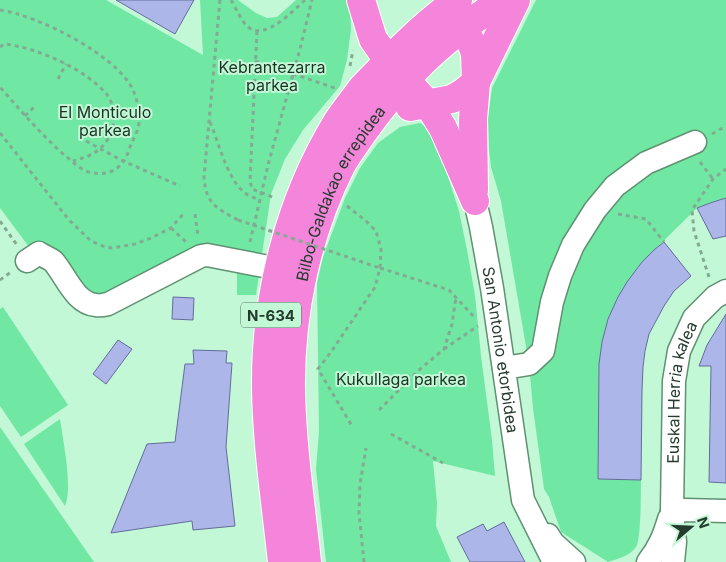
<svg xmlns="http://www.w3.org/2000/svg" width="726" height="562" font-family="Inter,sans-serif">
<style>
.green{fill:#70e8a4}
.building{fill:#adb6e9;stroke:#646c9a}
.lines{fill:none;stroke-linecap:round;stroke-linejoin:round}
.minor-casing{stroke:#5f9172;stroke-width:25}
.highway-casing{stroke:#fff;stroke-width:30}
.path{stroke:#82ab91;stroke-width:3;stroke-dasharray:4 4;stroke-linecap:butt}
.minor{stroke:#fff;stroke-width:22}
.highway{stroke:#f485da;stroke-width:28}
.path-bridge{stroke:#82ab91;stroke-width:3;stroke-dasharray:4 4;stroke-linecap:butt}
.labels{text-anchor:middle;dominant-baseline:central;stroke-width:4;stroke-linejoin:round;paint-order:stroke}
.shield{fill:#c2f8d6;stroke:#547460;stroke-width:1}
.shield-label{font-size:15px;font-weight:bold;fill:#253b2d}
.park-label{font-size:16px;fill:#1c3225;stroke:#c2f8d6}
.street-label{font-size:16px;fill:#253b2d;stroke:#c2f8d6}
</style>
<rect width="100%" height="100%" fill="#c2f8d6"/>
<path class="green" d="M0,0H106L203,55L200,0H238L256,13L267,18L277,17L296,0H347L350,8L351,29L347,60L340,86L303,130L285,159L271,194L256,295H237V270L205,265L110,309L47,271L0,208Z
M536,0H726V198L713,202L697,208L642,262L627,282L599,364L598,479L641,480C641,492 641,540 636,547C630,556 617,559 608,562L561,532L549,497L544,489L533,408L529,364L501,201L491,167L489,150L488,118L492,88Z
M420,123L432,131L438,145L459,211L467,250L475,295L481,356L492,440L495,476L433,461L437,503L436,526L451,562H326L316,469L319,431L317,283L323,257L345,198L360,168L378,143L400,127Z
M3,307L68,405L21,437L0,406V309Z
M60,419C63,440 73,488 65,506L24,444Z
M0,427L94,562H0Z"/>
<path class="building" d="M116,0H194L175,34Z
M726,198V236L713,239L697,208L713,202Z
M664,242L691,276L674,291L664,306L649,334L645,351L643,367L642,390L641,480L598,479L599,364L602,342L608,319L618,297L627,282L642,262L655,249Z
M173,297L194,298L193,320L172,319Z
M726,314V483L709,482L711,366H699L707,345Z
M118,340L132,349L106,384L93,374Z
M193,350L227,351L226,363H232L226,447L235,526L193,530L192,521L111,533L147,444L175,442L185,364H194Z
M504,522L525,562H470L457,537L483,524L487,531Z"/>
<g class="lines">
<g class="minor-casing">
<g id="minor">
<path id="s1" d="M475,201L481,227L492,288L523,500L554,562"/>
<path d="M27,261L39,253C43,256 49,258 53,261C65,274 75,304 96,305C100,306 104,305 108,304L201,256L207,255L279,269"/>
<path d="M504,368L529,364L543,351L552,302L560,276L573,245L595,210L615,186L646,163L695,142"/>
<path d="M672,511L684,510L726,511"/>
<path d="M548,535L553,543L574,562"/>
<path d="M648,562C659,548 664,536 669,519"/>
<path id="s2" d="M673,562L675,542L672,511L674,381L679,351L694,318L715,297L726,291"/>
</g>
</g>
<g class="highway-casing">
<g id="highway">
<path d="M361,0L373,39L378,46L388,61L428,104L443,128L475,201"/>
<path d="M449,14L470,40L475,53L476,82L473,119L474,190"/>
<path d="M410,107L452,99L464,92L476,82L516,0"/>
<path d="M282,562C276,505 267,447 266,389C265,296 289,201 337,122C345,110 354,99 362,88C392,57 422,25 458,0"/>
<path id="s3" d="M307,562C301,505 292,447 291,389C290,313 307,234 341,166C344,160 349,153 353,147C366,128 379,110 394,93C419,63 448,37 481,15C488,10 495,4 503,0"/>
</g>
</g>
<path class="path" d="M220,0L204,177C206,204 216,208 238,220
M231,0C236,8 241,21 248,27C265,41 293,11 305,0
M0,10C37,15 117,55 133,90C137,99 140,112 139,123C138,131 134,138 131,144C129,150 127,157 123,162C114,174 100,176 86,171C77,167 70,159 62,153C39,132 20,110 0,87
M257,31L250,181L252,189L275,198
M0,47L4,44C36,47 88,70 108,96C115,107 115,121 111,133C103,151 91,156 73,161
M255,61L335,88
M350,66L353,50
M58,79L66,64
M25,116L35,106
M210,122C219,143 227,179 245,193C249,196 255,198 260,200
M0,133L69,220L91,241L103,246L112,248L135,244L151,238L171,228L185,212
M712,134L726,126
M86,141L123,161L180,186
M700,162L713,179
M347,206L366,221L376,231L381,249L380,268L375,287L331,352L318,369L352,426
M195,214L198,236
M618,214L646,219L664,242
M0,221L17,245
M171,228L186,242
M250,242L268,165L300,49L312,0
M380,268L449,290L476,319
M709,277L694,231L692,210L713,179L726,169
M0,280L11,272
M444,349L478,326
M379,410L419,370L444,349L452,324L456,297
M391,434L443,463
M364,562L359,513L360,484L366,448"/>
<use href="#minor" class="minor"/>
<use href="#highway" class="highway"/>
<path class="path-bridge" d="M238,220L380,268"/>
</g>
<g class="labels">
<rect class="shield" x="241" y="302.5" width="60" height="25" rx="4"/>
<g class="shield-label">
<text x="271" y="315">N-634</text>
</g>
<g class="park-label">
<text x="272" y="67">Kebrantezarra<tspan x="272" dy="18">parkea</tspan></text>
<text x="105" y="112">El Monticulo<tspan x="105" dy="18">parkea</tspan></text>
<text x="401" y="379">Kukullaga parkea</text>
</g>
<g class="street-label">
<text stroke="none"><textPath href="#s3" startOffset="379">Bilbo-Galdakao errepidea</textPath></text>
<text stroke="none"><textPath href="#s1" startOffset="151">San Antonio etorbidea</textPath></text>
<text stroke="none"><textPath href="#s2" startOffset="171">Euskal Herria kalea</textPath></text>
</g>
</g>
<g transform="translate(691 527) rotate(71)" stroke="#c2f8d6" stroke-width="4" paint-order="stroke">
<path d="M0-4L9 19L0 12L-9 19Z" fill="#253b2d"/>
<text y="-8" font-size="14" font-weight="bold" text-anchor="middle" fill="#253b2d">N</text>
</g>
</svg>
